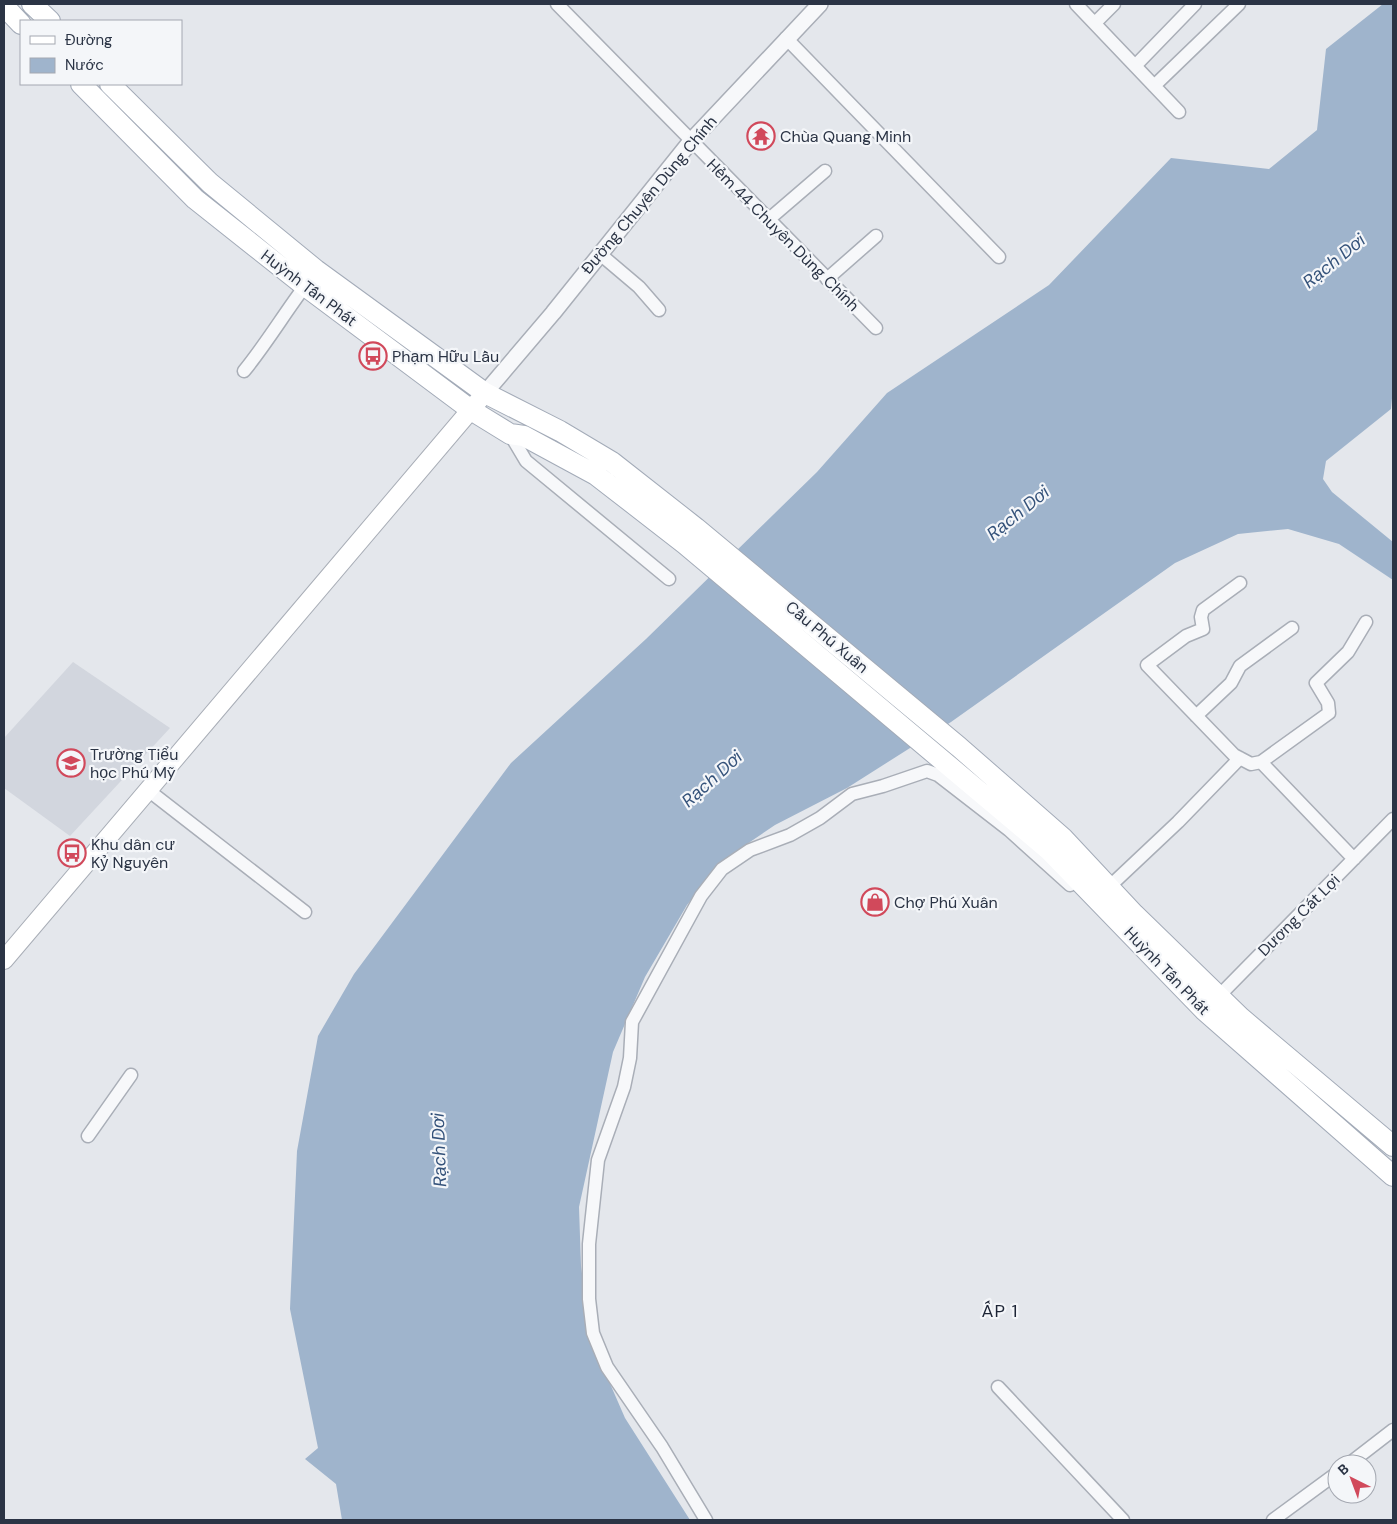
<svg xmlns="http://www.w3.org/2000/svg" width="1397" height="1524" font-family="'DM Sans',sans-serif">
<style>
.built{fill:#d2d6de}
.water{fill:#9fb4cc}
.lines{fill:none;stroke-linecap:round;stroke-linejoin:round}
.minor-casing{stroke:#a9aeb7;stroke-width:15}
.tertiary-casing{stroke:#a9aeb7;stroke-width:18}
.secondary-casing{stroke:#a9aeb7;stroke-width:20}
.primary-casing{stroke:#a3abb8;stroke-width:22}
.minor{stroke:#f7f8fa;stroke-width:12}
.tertiary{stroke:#f7f8fa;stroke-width:15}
.secondary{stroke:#fff;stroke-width:18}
.primary{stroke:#fff;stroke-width:20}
.labels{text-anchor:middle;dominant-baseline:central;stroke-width:4.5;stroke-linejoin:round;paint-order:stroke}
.poi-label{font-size:16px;fill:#2b3445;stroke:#f4f6f9;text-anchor:start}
.street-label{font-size:16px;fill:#2b3445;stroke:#f4f6f9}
.water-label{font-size:18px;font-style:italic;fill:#34527a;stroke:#f4f6f9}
.neighbourhood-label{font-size:18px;letter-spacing:1px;fill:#1d2536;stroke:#f4f6f9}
</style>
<rect width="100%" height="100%" fill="#e4e7ec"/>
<path class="built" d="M73,662L170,728L70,836L4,788V738Z"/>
<path class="water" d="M1383,4H1393V387L1391,409L1326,461L1323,479L1332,492L1393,542V580L1339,544L1288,529L1238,534L1175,563L951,722L847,788L775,825L725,859L687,905L645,977L613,1052L579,1207L581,1266L591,1340L625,1418L690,1520H342L336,1484L305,1459L318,1448L290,1309L297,1151L318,1036L354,974L511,763L646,639L817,472L887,393L1049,285L1171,158L1269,169L1317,130L1326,49Z"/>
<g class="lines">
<g class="minor-casing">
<path id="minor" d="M557,4L876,328
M1076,4L1179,112
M1095,23L1114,4
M786,38L999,257
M1135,66L1195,4
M1154,86L1239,4
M768,220L825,171
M600,254L639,287L659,310
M827,279L876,236
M244,371C266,344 284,314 305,286
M510,434L526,461L669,579
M1240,583L1203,610L1201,617L1203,629L1186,636L1147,665L1234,755L1251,764L1261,762L1354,859
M1196,716L1231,683L1240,666L1292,628
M1261,762L1329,713L1328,703L1316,683L1348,652L1366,622
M148,790L305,912
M1109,887L1178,822L1240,758
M1214,1001L1393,819
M88,1136L131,1075
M998,1387L1123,1520
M1349,1464L1393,1430
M706,1520L662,1447L607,1367L593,1333L589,1299V1244L598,1160L624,1087L630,1058L632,1022L701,896L722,869L750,850L790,835L820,818L852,794L883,786L927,771L938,775L1009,830L1070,885
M1273,1520L1337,1473"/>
</g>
<g class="tertiary-casing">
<path id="tertiary" d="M485,393L553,313L691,141L820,4"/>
</g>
<g class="secondary-casing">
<path id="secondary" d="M4,960L485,393"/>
</g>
<g class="primary-casing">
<path id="primary" d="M32,4L50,21
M4,6L21,24
M81,84L195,199L301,283L471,410L510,434L524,436L596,475L685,544L1049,850L1205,1011L1393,1176
M110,84L210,183L316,270L485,393L560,431L612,462L696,528L959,747L1063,838L1134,914L1240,1017L1393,1146"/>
</g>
<use href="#minor" class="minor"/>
<use href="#tertiary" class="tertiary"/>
<use href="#secondary" class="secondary"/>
<use href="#primary" class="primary"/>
</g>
<defs>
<g id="temple-ring" transform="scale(1.4375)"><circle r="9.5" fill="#f4f6f9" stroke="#d1495b" stroke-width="1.5"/><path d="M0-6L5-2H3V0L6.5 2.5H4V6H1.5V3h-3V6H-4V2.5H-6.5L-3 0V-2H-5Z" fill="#d1495b"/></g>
<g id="bus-ring" transform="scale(1.4375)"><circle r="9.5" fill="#f4f6f9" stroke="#d1495b" stroke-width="1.5"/><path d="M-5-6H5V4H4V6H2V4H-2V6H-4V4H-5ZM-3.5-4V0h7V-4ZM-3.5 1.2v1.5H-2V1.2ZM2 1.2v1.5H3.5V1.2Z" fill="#d1495b"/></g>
<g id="school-ring" transform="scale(1.4375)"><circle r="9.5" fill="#f4f6f9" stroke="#d1495b" stroke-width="1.5"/><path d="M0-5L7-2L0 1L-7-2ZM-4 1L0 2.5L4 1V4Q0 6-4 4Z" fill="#d1495b"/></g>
<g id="shop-ring" transform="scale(1.4375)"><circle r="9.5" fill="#f4f6f9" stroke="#d1495b" stroke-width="1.5"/><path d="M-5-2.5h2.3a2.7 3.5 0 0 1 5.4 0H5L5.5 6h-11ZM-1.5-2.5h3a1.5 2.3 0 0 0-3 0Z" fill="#d1495b"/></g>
</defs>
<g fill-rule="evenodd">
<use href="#temple-ring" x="761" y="136"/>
<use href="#bus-ring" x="373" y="356"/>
<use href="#school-ring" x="71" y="763"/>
<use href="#bus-ring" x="72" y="853"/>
<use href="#shop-ring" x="875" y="902"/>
</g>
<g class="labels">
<g class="poi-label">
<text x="780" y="136">Chùa Quang Minh</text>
<text x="392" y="356">Phạm Hữu Lầu</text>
<text x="90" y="754">Trường Tiểu<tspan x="90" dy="18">học Phú Mỹ</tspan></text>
<text x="91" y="844">Khu dân cư<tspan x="91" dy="18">Kỷ Nguyên</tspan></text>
<text x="894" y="902">Chợ Phú Xuân</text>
</g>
<g class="street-label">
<text transform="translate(649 195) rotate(-50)">Đường Chuyên Dùng Chính</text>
<text transform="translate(783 235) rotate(45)">Hẻm 44 Chuyên Dùng Chính</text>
<text transform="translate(309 288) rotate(37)">Huỳnh Tấn Phát</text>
<text transform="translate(827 637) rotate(40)">Cầu Phú Xuân</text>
<text transform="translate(1299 915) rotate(-45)">Dương Cát Lợi</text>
<text transform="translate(1167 971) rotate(46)">Huỳnh Tấn Phát</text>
</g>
<g class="water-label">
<text transform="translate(1334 261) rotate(-39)">Rạch Dơi</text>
<text transform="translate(1018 513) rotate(-39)">Rạch Dơi</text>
<text transform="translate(712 779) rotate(-42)">Rạch Dơi</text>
<text transform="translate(439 1150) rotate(-92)">Rạch Dơi</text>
</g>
<g class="neighbourhood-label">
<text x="1000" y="1311">ẤP 1</text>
</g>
</g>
<rect width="1397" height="1524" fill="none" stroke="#2b3445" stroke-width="10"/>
<rect x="20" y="20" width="162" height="65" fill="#f4f6f9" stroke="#a4a8b1"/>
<rect x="30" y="36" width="25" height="8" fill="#ffffff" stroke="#a4a8b1"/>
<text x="65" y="45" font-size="15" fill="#2b3445">Đường</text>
<rect x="30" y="58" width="25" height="15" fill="#9fb4cc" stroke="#a4a8b1"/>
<text x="65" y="70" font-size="15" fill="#2b3445">Nước</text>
<g transform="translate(1352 1479) rotate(318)"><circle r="24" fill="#f4f6f9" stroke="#a4a8b1"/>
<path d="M0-4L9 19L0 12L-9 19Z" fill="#d1495b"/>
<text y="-8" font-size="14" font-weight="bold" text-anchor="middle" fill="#2b3445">B</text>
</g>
</svg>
